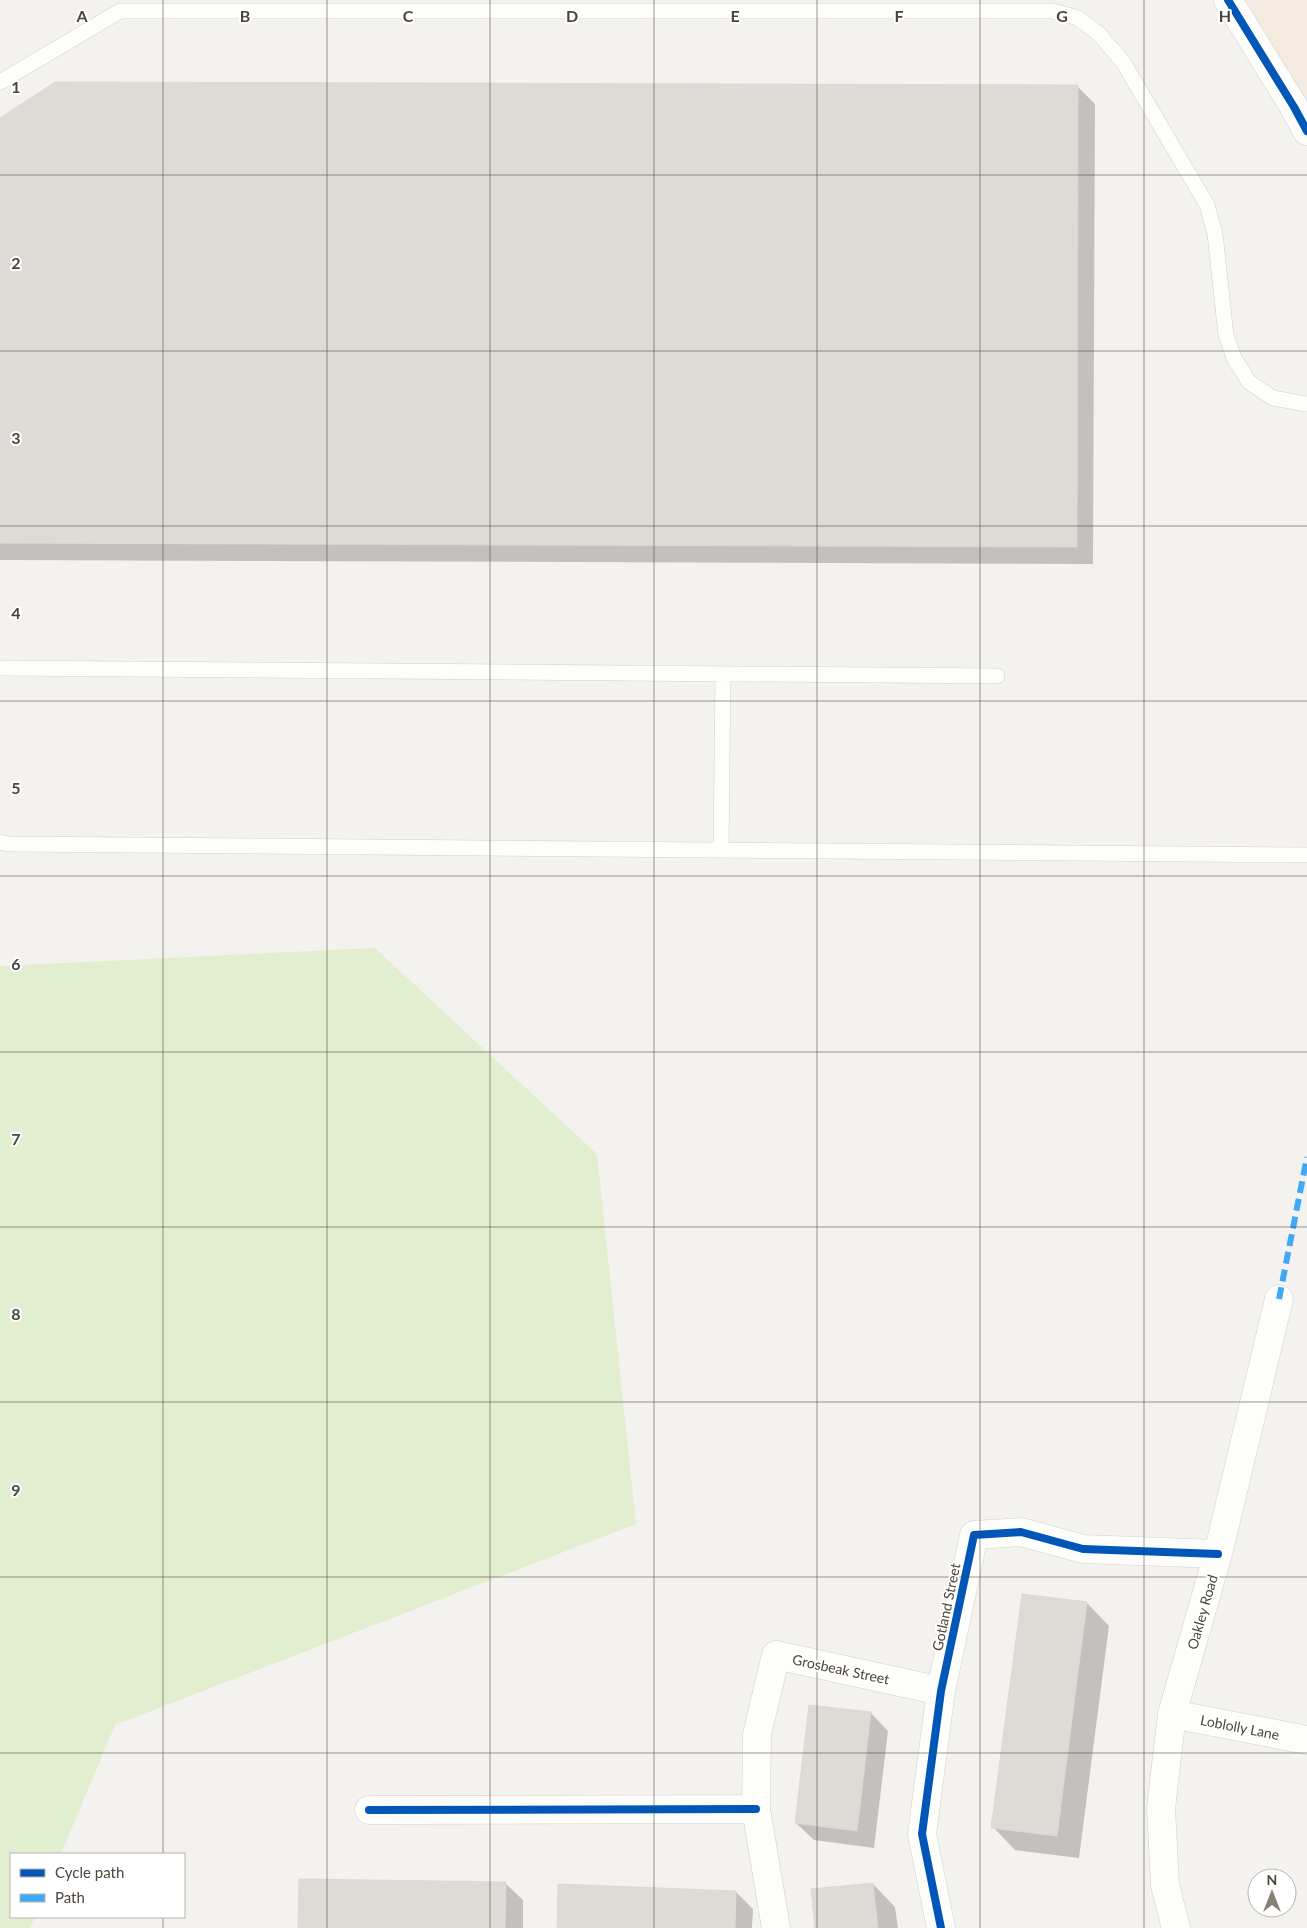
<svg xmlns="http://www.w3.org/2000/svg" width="1307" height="1928" font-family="Lato,sans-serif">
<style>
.commercial{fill:#f3ebdf}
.green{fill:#e1eecf}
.shadow{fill:#0003}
.building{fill:#dedbd6;stroke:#dcd9d4}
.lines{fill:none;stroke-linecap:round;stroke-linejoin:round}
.lane-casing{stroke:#d2d0cb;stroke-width:16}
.street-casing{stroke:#d2d0cb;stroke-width:29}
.lane{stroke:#fdfdfc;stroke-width:15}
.street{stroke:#fdfdfc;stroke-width:28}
.quiet{stroke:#3fa9f5;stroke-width:6;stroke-dasharray:12 6;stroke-linecap:butt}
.cycleway-casing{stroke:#fff;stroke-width:11}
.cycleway{stroke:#0057b8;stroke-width:8}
.grid{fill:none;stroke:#4b4439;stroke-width:1;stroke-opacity:0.55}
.labels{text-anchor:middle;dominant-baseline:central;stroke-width:4;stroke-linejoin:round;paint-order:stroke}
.street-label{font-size:14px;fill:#4b4439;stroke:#fff}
.grid-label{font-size:16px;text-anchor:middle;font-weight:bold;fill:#4b4439;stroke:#fff;stroke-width:4;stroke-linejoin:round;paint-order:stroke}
</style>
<rect width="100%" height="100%" fill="#f4f2ee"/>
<path class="commercial" d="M1236,0H1307V128Z"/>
<path class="green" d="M375,948L597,1154L636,1524L115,1725L61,1854H11V1917H35L30,1928H0V966Z"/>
<path class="shadow" d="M1077,86L1095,104L1093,564L0,560V119Z
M1087,1603L1109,1626L1079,1858L1015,1850L993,1827Z
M871,1713L888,1731L874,1848L814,1840L796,1823Z
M505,1883L523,1900V1928H299Z
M873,1884L895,1907L898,1928H816Z
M736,1892L753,1909L752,1928H558Z"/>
<path class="building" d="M55,82L1078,85L1077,547L0,543V118Z
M1022,1594L1087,1602L1057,1836L991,1828Z
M809,1705L871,1712L857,1831L795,1823Z
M299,1879L506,1882L505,1928H298Z
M873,1883L878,1928H815L811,1889Z
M558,1884L736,1891L735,1928H557Z"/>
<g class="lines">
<g class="lane-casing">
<path id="lane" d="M0,82L120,11H1053L1078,18L1099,34L1123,62L1207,205L1215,234L1226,335L1234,358L1249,382L1273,398L1307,404
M0,668L997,676
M0,842L10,844L1307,855
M721,850L723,674"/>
</g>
<g class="street-casing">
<path id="street" d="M1228,0L1294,107L1307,131
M1172,1714L1307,1740
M369,1810L756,1809
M776,1928L756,1809L757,1734L776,1655L941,1691
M941,1928L922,1834L941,1691L974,1535L1021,1532L1083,1549L1218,1554
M1176,1928L1165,1885L1161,1808L1172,1714L1218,1554L1279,1299"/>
</g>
<use href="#lane" class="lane"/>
<use href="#street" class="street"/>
<path class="quiet" d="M1279,1299L1307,1157"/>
<g class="cycleway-casing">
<path id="cycleway" d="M1228,0L1294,107L1307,131
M369,1810L756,1809
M941,1928L922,1834L941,1691L974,1535L1021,1532L1083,1549L1218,1554"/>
</g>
<use href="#cycleway" class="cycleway"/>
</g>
<path class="grid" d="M163,0V1854M327,0V1928M490,0V1928M654,0V1928M817,0V1928M980,0V1928M1144,0V1928M0,175H1307M0,351H1307M0,526H1307M0,701H1307M0,876H1307M0,1052H1307M0,1227H1307M0,1402H1307M0,1577H1307M0,1753H1307M163,1917V1928"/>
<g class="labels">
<g class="street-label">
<text transform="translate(946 1607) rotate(-78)">Gotland Street</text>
<text transform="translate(1202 1612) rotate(-74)">Oakley Road</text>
<text transform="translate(841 1669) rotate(12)">Grosbeak Street</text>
<text transform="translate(1240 1727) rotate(11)">Loblolly Lane</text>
</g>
</g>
<g class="grid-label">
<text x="82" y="22">A</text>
<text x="245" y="22">B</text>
<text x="408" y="22">C</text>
<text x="572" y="22">D</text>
<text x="735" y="22">E</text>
<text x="899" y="22">F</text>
<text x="1062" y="22">G</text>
<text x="1225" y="22">H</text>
<text x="16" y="93">1</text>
<text x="16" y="269">2</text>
<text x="16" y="444">3</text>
<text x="16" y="619">4</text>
<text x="16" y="794">5</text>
<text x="16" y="970">6</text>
<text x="16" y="1145">7</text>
<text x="16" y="1320">8</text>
<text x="16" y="1496">9</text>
</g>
<rect x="10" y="1853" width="175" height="65" fill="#ffffff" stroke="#b7b4b0"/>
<rect x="20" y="1869" width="25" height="8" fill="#0057b8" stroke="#b7b4b0"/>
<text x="55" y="1878" font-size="15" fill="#4b4439">Cycle path</text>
<rect x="20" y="1894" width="25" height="8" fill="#3fa9f5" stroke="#b7b4b0"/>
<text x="55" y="1903" font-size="15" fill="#4b4439">Path</text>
<g transform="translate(1272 1893)"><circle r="24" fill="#ffffff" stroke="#b7b4b0"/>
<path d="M0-4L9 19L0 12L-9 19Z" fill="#868178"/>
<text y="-8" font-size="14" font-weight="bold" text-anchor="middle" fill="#4b4439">N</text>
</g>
</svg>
